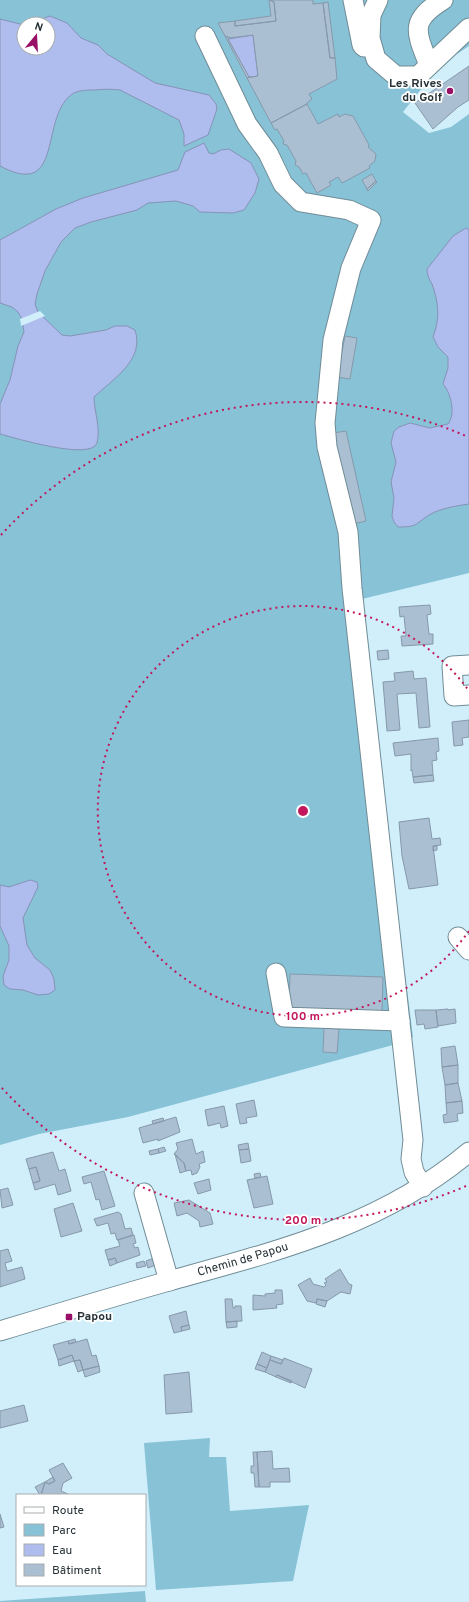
<svg xmlns="http://www.w3.org/2000/svg" width="469" height="1602" font-family="Overpass,sans-serif">
<style>
.green{fill:#87c2d7;fill-rule:evenodd}
.water{fill:#afbcee;stroke:#8693b7}
.pier{fill:#d0effa}
.building{fill:#abbfd2;stroke:#8699ac}
.lines{fill:none;stroke-linecap:round;stroke-linejoin:round}
.minor-casing{stroke:#708c96;stroke-width:21}
.minor{stroke:#fff;stroke-width:19}
.ring{fill:none;stroke:#c2185b;stroke-width:2;stroke-dasharray:2 4}
.poi-dot{fill:#971066;stroke:#fff;stroke-width:1.5}
.labels{text-anchor:middle;dominant-baseline:central;stroke-width:3.5;stroke-linejoin:round;paint-order:stroke}
.poi-label{font-size:12px;font-weight:bold;fill:#263236;stroke:#fff;text-anchor:end}
.street-label{font-size:12px;fill:#263236;stroke:#fff}
.centre{fill:#c2185b;stroke:#fff;stroke-width:2}
.ring-label{font-size:12px;text-anchor:middle;font-weight:bold;fill:#c2185b;stroke:#fff;stroke-width:3.5;stroke-linejoin:round;paint-order:stroke}
</style>
<rect width="100%" height="100%" fill="#d0effa"/>
<path class="green" d="M0,0H469V46L440,65L403,112L429,133L451,127L469,114V573L358,600L413,1037L393,1045L128,1117L39,1134L0,1145ZM24,24H48V48H24Z
M210,1438L209,1457H226L230,1511L309,1505L293,1581L156,1590L144,1443Z
M145,1591L146,1602H0V1601Z"/>
<path class="water" d="M50,16L67,23L81,38L98,45L107,54L155,83L209,95L216,104L217,109L208,135L184,146V134L179,120L120,90C111,89 104,89 95,90C89,90 80,90 74,93C38,114 66,201 0,166V19L24,25V48H48V24H28Z
M253,35L258,76L249,77L228,39Z
M204,143L209,153L213,154L221,150L229,149L251,163L259,179L255,193L244,210L233,213L200,212L193,206L176,201L148,203L137,210L91,222L75,228L61,242L45,271L37,294L35,304L38,312L62,335L70,336L106,330L115,326H127L135,330C145,360 113,379 94,397C94,411 101,428 97,443C91,461 15,438 0,434V404L10,380L18,346L24,332L22,319L18,312L12,307L0,303V240L56,209L83,198L178,170L185,152Z
M466,228L469,230V504C456,506 441,508 429,515C414,525 417,527 398,527L394,522L392,516L394,498L391,482L396,462L391,443L394,431L399,427L410,423L430,428L448,424C456,414 451,393 443,384L448,368V357L438,347L433,337C440,319 439,303 432,284C429,279 427,275 427,269L453,236Z
M30,880L37,882L38,887L23,918L27,945L35,958L50,970L54,979L55,990L49,994L38,995L23,990L10,989L4,985L3,976L9,960V946L0,926V885L9,887Z"/>
<path class="pier" d="M40,311L45,316L21,326L20,319Z"/>
<path class="building" d="M269,0L274,2L276,21L235,26V21L271,16Z
M271,0H313V4L323,3L330,58H335L337,79L309,94L312,99L307,103V104L271,123L247,78L258,76L253,35L230,38L225,36L218,23L235,21V26L276,21L274,2Z
M328,2L335,58H330L323,3Z
M225,36L230,38L228,39L249,77L247,78Z
M469,66V100L458,107L433,129L415,103Z
M307,104L318,124L338,114L339,117L345,114L353,116L369,145L368,147L376,154L375,161L369,166L370,168L342,183L338,177L329,182L331,185L317,193L306,173L303,174L299,167L295,165L296,161L287,145L283,144L284,141L277,129L275,130L271,123Z
M372,174L376,181L367,189L362,180Z
M376,181L377,182L368,191L367,189Z
M345,336L357,338L350,379L337,377Z
M346,431L366,521L353,524L333,433Z
M430,605L431,614L427,615L429,634H433V644L402,646L401,636H406L404,616L400,617L399,607Z
M388,650L389,659L378,660L377,651Z
M413,671L414,679L426,678L430,727L419,728L416,693L397,694L400,730L387,731L383,682L395,681L394,673Z
M469,720V737L462,738L463,745L454,746L452,722Z
M438,738L439,751L436,752L437,760L432,761L433,775L413,777L412,770L411,771V754L395,756L393,743Z
M433,775L434,781L414,783L413,777Z
M429,818L432,839L440,838L441,845L433,846L438,885L409,889L402,856L399,822Z
M433,846H437V850L433,851Z
M290,974L383,977L382,1011L289,1008Z
M448,1009V1010L455,1009L456,1023L438,1026L436,1010Z
M415,1010H436L438,1027L425,1029L424,1024L417,1025Z
M324,1028L339,1029L337,1053L323,1052Z
M455,1046L458,1065L442,1067L441,1048Z
M458,1065V1083L445,1085L442,1067Z
M458,1083L462,1101L446,1103L445,1085Z
M254,1100L257,1116L246,1118L247,1123L240,1124L236,1104Z
M462,1101L463,1113L457,1114L458,1121L444,1123L443,1115L447,1114L446,1103Z
M224,1106L228,1126L221,1128L220,1123L208,1126L205,1110Z
M176,1117L180,1132L158,1141V1139L143,1143L139,1128Z
M163,1118L164,1121L153,1124L152,1121Z
M192,1139L196,1154L203,1151L205,1162L199,1164L200,1167L197,1173L192,1175L191,1170L186,1171L184,1163L174,1154L178,1149L176,1143Z
M248,1143L249,1149L239,1150L238,1145Z
M164,1147L166,1151L159,1153L158,1149Z
M158,1149L159,1153L150,1155L149,1151Z
M249,1149L251,1161L241,1163L239,1150Z
M53,1152L59,1171L65,1169L71,1191L58,1195L55,1184L35,1190L33,1183L40,1181L36,1167L29,1169L26,1159Z
M175,1154L184,1163L186,1171L180,1173Z
M36,1167L40,1181L33,1183L29,1169Z
M104,1171L115,1206L102,1210L99,1199L96,1200L91,1182L84,1184L82,1177Z
M260,1173L261,1177L255,1178L254,1174Z
M267,1176L273,1204L254,1208L247,1180Z
M209,1179L211,1190L198,1194L194,1183Z
M8,1188L13,1205L2,1208L0,1190Z
M189,1200L210,1213L213,1224L200,1227L199,1221L187,1213L177,1216L174,1203Z
M73,1203L82,1231L61,1237L54,1209Z
M118,1212L121,1214L125,1229L131,1228L133,1235L117,1240L115,1233L111,1234L108,1223L97,1226L94,1219Z
M134,1235L136,1243L133,1244L135,1248L138,1247L140,1255L117,1263L115,1258L108,1260L105,1250L120,1246L118,1240Z
M8,1249L12,1261L5,1263L7,1271L22,1267L25,1279L0,1287V1251Z
M115,1258L117,1263L110,1266L108,1260Z
M154,1258L156,1265L148,1268L146,1261Z
M144,1261L146,1266L137,1268L136,1263Z
M340,1269L349,1284L352,1285L350,1294L341,1292L327,1301L317,1299L316,1303L307,1301L298,1285L310,1278L313,1284L324,1287L326,1285L324,1283L327,1282L325,1279Z
M275,1290H282L283,1304L276,1305L277,1308L253,1310V1295L265,1296V1294L275,1293Z
M225,1299H232L233,1308H235V1306H241L242,1321L226,1322Z
M317,1299L327,1301L325,1307L316,1304Z
M186,1311L189,1325L181,1327L182,1331L174,1333L169,1316Z
M237,1321V1327L227,1328L226,1322Z
M189,1325L190,1329L182,1331L181,1327Z
M75,1339L76,1342L69,1344L68,1341Z
M87,1339L92,1356L96,1355L99,1366L83,1370L80,1360L74,1361L72,1355L58,1360L53,1345L68,1341L69,1344Z
M262,1352L271,1356L267,1368L257,1364Z
M72,1355L74,1361L59,1366L58,1360Z
M271,1356L283,1360L281,1364L270,1360Z
M284,1358L312,1369L305,1388L277,1375L276,1377L265,1372L270,1360L281,1364Z
M80,1360L83,1370L78,1372L74,1361Z
M257,1364L267,1368L265,1372L255,1369Z
M99,1366L100,1372L85,1377L83,1370Z
M189,1372L192,1412L166,1414L164,1375Z
M277,1375L292,1381L291,1383L276,1377Z
M24,1405L28,1421L0,1428V1411Z
M272,1451L273,1469L289,1468L290,1482H270V1487H259L257,1452Z
M253,1452H257L259,1487H255L254,1473H251V1466H254Z
M63,1463L72,1478L63,1483L61,1491L70,1495H41L45,1482L49,1484L55,1481L49,1470Z
M53,1477L55,1481L49,1484L45,1482Z
M45,1482L41,1495H40L35,1487Z
M0,1514L4,1527L0,1528Z"/>
<g class="lines">
<g class="minor-casing">
<g id="minor">
<path d="M353,0L362,45L364,47"/>
<path d="M378,0L371,15L370,38L376,59L396,76H418L469,28"/>
<path d="M205,36L247,124L268,153L283,184L301,202L349,210L371,220L351,268L333,340L325,423L327,447L348,532L352,588L413,1140L411,1159L414,1172L423,1187"/>
<path d="M429,65C416,32 409,21 443,0"/>
<path d="M469,665L452,666L454,696L469,695"/>
<path d="M458,937L469,950"/>
<path d="M276,973L284,1017L400,1021"/>
<path d="M144,1193L169,1281"/>
<path id="s1" d="M0,1331C56,1314 112,1297 169,1281C277,1251 381,1226 469,1152"/>
</g>
</g>
<use href="#minor" class="minor"/>
</g>
<g class="ring">
<path d="M469 931A205 205 0 1 1 469 691"/>
<path d="M466 1186A409 409 0 0 1 1 1087M1 535A409 409 0 0 1 466 436"/>
</g>
<g class="poi-dot">
<circle cx="450" cy="91" r="4"/>
<rect x="65" y="1313" width="8" height="8" rx="2"/>
</g>
<g class="labels">
<g class="poi-label">
<text x="442" y="84">Les Rives<tspan x="442" dy="14">du Golf</tspan></text>
<text x="77" y="1317" text-anchor="start">Papou</text>
</g>
<g class="street-label">
<text stroke="none"><textPath href="#s1" startOffset="253">Chemin de Papou</textPath></text>
</g>
</g>
<circle cx="303" cy="811" r="6" class="centre"/>
<g class="ring-label">
<text x="303" y="1020">100 m</text>
<text x="303" y="1224">200 m</text>
</g>
<rect x="16" y="1494" width="130" height="92" fill="#ffffff" stroke="#a8adaf"/>
<rect x="24" y="1507" width="20" height="6" fill="#ffffff" stroke="#a8adaf"/>
<text x="52" y="1514" font-size="12" fill="#263236">Route</text>
<rect x="24" y="1524" width="20" height="12" fill="#87c2d7" stroke="#a8adaf"/>
<text x="52" y="1534" font-size="12" fill="#263236">Parc</text>
<rect x="24" y="1544" width="20" height="12" fill="#afbcee" stroke="#a8adaf"/>
<text x="52" y="1554" font-size="12" fill="#263236">Eau</text>
<rect x="24" y="1564" width="20" height="12" fill="#abbfd2" stroke="#a8adaf"/>
<text x="52" y="1574" font-size="12" fill="#263236">Bâtiment</text>
<g transform="translate(36 36) rotate(18)"><circle r="19" fill="#ffffff" stroke="#a8adaf"/>
<path d="M0-3L7 15L0 10L-7 15Z" fill="#971066"/>
<text y="-6" font-size="11" font-weight="bold" text-anchor="middle" fill="#263236">N</text>
</g>
</svg>
